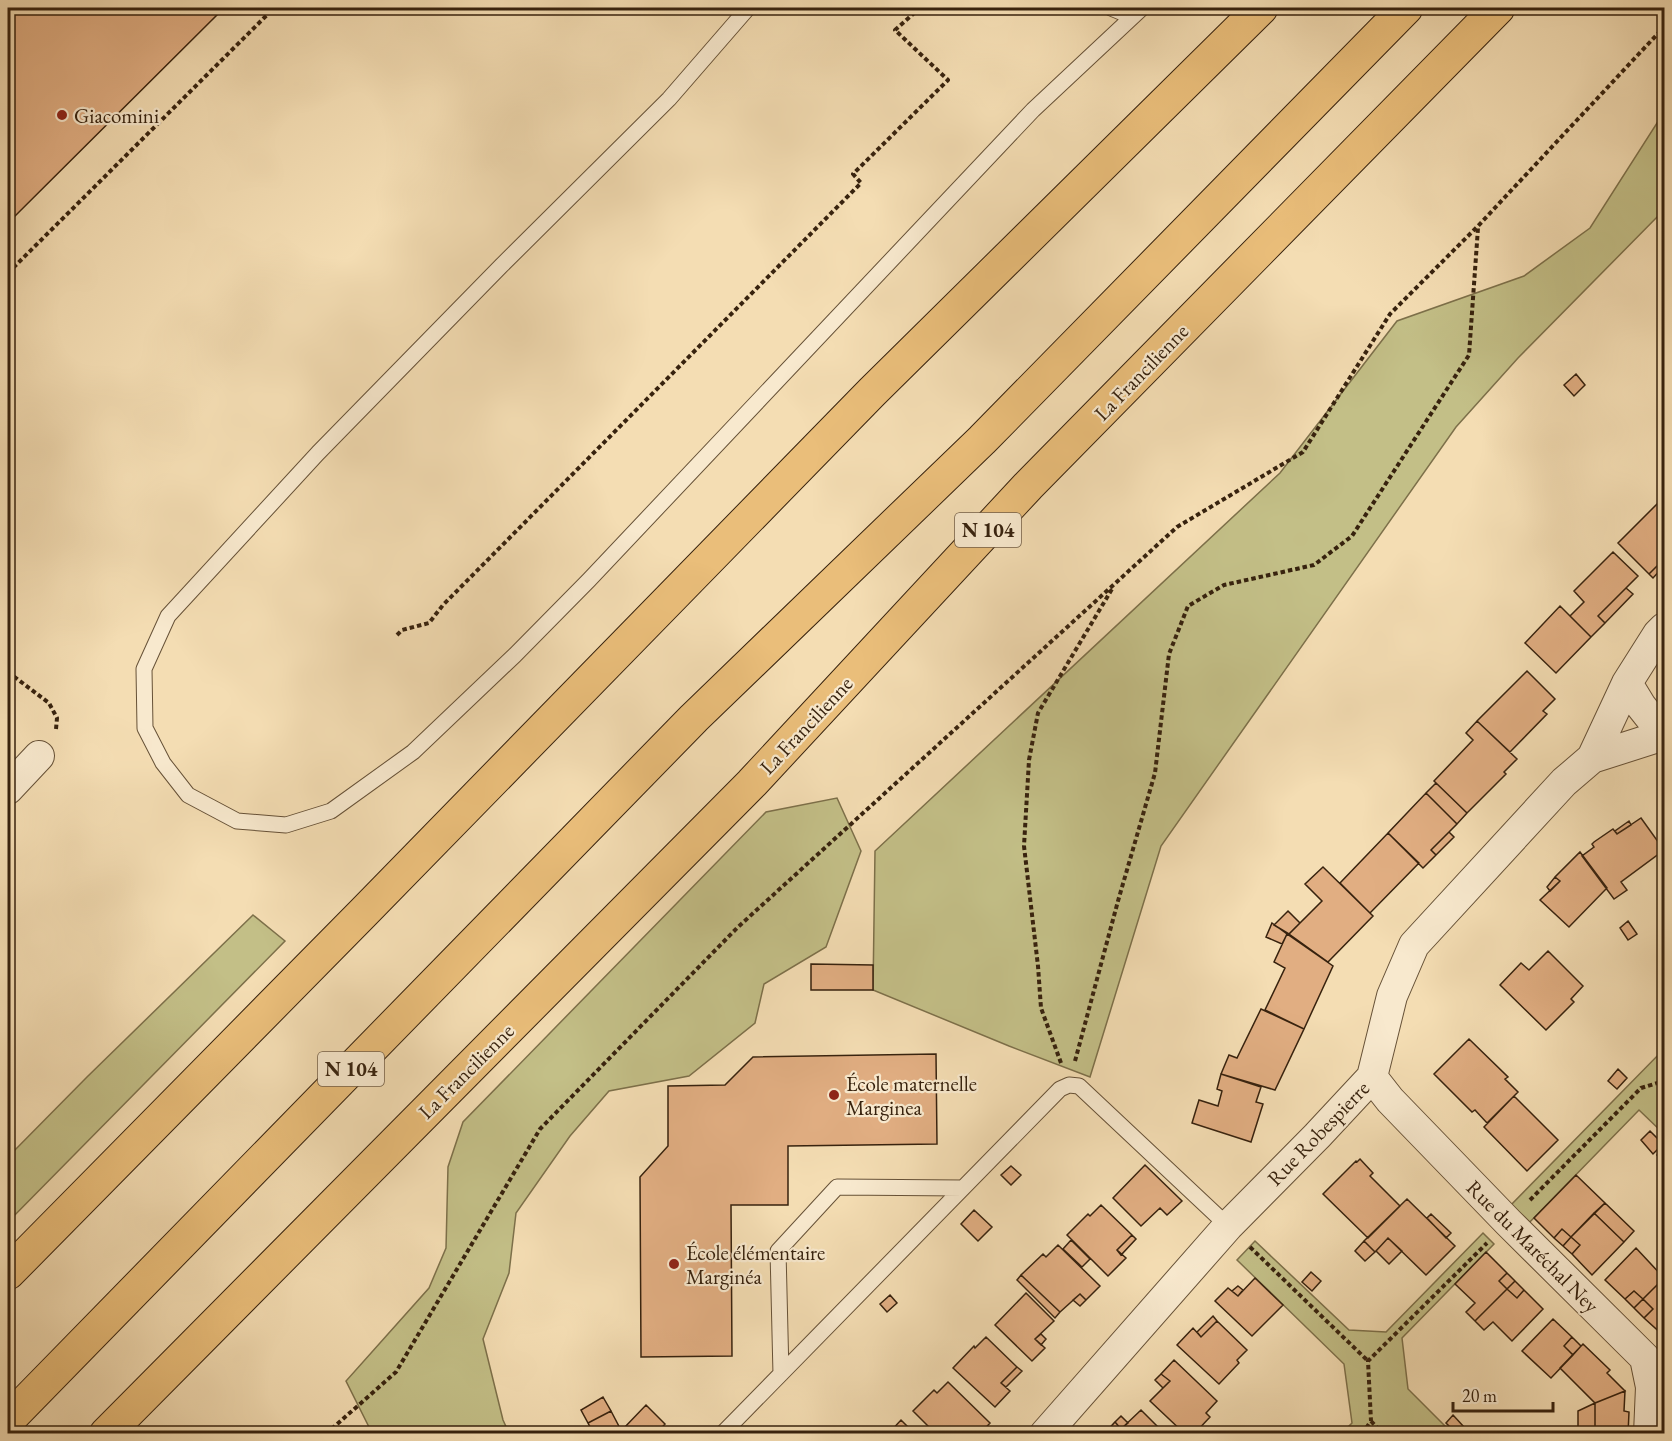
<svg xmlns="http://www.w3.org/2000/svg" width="1672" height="1441" font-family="'EB Garamond',serif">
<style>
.green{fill:#c3bf87;stroke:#7d704a;stroke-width:1.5}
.building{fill:#e1ae82;stroke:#37220e;stroke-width:1.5}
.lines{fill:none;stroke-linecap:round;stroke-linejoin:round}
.lane-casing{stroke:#665137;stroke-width:17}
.street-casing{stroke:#665137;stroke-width:32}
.highway-casing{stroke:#37220e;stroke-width:35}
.path{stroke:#37220e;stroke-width:4;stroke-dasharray:4.5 3;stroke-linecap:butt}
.lane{stroke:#f8e9ce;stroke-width:15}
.street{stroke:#f8e9ce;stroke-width:30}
.highway{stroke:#eabe7a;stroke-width:33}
.poi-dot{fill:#8f2418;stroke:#f8e9ce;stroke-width:2}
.labels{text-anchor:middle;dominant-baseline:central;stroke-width:4.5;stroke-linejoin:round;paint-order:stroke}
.shield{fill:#f8e9ce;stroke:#715e48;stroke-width:1.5}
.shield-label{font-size:20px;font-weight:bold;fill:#37220e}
.poi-label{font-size:21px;fill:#37220e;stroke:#f8e9ce;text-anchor:start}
.street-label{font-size:21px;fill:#37220e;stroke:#f8e9ce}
</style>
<rect width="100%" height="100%" fill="#f4ddb3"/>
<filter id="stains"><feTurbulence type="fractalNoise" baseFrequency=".00333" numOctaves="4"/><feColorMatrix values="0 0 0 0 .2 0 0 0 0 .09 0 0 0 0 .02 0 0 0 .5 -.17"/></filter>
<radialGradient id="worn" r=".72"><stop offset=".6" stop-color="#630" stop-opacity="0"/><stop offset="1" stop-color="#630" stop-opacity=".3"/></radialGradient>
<path class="green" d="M1664,112V210L1518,358L1456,427L1161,846L1090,1077L1009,1046L873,990L875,851L1280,473L1397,321L1524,276L1590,228Z
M837,798L861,851L826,947L764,984L755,1023L689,1076L609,1091L570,1136L516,1213L509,1273L483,1339L503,1420L509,1433H372L346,1381L429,1288L446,1248L448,1167L463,1122L766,812Z
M253,915L285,941L8,1222V1157L87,1077Z
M1664,1049V1134L1639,1110L1526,1226L1508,1208Z
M1483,1233L1494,1244L1402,1338L1408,1389L1452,1433H1342L1352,1423L1344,1364L1237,1260L1255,1241L1349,1330L1386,1332Z"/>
<path class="building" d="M8,8H224L8,223Z
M1576,374L1585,385L1574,396L1564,385Z
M1661,500L1664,503V559L1649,574L1618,543Z
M1613,552L1638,576L1598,616L1605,623L1591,637L1570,616L1584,602L1574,591Z
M1664,559V566L1653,578L1649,574Z
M1626,588L1633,594L1605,623L1598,616Z
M1560,606L1591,637L1556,673L1525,643Z
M1527,671L1555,699L1543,711L1547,714L1510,752L1477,721Z
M1477,721L1517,759L1504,772L1506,774L1467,813L1434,781L1473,740L1466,733Z
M1436,783L1467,813L1457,824L1426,793Z
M1426,793L1457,824L1431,850L1436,855L1423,868L1388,833Z
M1641,818L1664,850L1621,882L1627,890L1614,899L1582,856L1594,847L1592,844L1594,842L1613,829L1617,834Z
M1629,821L1631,825L1617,834L1615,831Z
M1449,832L1454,837L1436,855L1431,850Z
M1388,833L1419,863L1370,913L1340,883Z
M1580,852L1607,888L1569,927L1540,900L1560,881L1555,877Z
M1323,867L1373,916L1328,962L1289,934L1322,901L1305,884Z
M1555,877L1560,881L1550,891L1547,887Z
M1288,911L1300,923L1289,934L1274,925Z
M1628,921L1637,934L1628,940L1620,928Z
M1272,923L1287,934L1282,944L1266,937Z
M1287,934L1333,966L1304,1029L1265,1010L1285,968L1274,962Z
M1548,951L1583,986L1571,999L1574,1002L1546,1030L1500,985L1521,963L1529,970Z
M811,964L873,965V990H811Z
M1261,1009L1304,1029L1275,1090L1221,1074L1229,1055L1237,1058Z
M1469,1039L1508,1077L1505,1079L1518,1092L1487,1123L1475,1110L1472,1112L1434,1074Z
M936,1054L937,1144L788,1146V1205H731L732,1356L641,1357L640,1177L668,1146V1086L725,1085L753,1057Z
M1618,1069L1627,1078L1617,1089L1608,1081Z
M1221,1074L1261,1087L1256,1102L1263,1104L1251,1142L1192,1123L1199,1100L1218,1106L1222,1091L1217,1089Z
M1514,1096L1558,1140L1527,1171L1484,1127Z
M1650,1131L1663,1144L1653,1154L1641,1140Z
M1664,1147V1163L1657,1155Z
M1360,1159L1373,1173L1370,1176L1400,1206L1368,1238L1323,1194L1356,1161L1357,1162Z
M1145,1165L1182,1201L1167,1215L1160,1208L1141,1226L1113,1198Z
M1011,1166L1021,1175L1011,1185L1001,1175Z
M1576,1175L1605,1203L1571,1237L1562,1229L1554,1238L1534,1218Z
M1407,1199L1455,1246L1426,1275L1388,1238L1375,1252L1364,1241Z
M1605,1203L1634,1231L1624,1242L1594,1213Z
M1101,1205L1132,1235L1117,1250L1126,1258L1108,1276L1067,1235L1088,1214L1090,1216Z
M974,1210L992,1227L978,1241L961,1224Z
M1594,1213L1624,1242L1592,1275L1572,1254L1580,1245L1571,1237Z
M1431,1214L1451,1233L1446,1238L1427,1218Z
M1562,1229L1571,1237L1563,1246L1554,1238Z
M1132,1235L1136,1239L1121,1255L1117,1250Z
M1571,1237L1580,1245L1572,1254L1563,1246Z
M1388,1238L1402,1251L1389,1264L1376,1251Z
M1071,1240L1090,1259L1082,1267L1063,1249Z
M1364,1241L1375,1252L1365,1261L1355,1251Z
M1058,1245L1100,1286L1086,1300L1080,1294L1060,1312L1021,1275L1043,1254L1046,1257Z
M1636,1248L1664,1278L1643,1299L1634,1291L1625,1299L1605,1280Z
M1486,1252L1507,1273L1499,1281L1507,1289L1475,1321L1466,1312L1475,1303L1455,1284Z
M1311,1272L1321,1281L1312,1291L1302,1282Z
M1507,1273L1515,1281L1507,1289L1499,1281Z
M1021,1275L1060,1312L1055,1318L1017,1280Z
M1255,1278L1283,1305L1252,1336L1215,1301L1228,1288L1238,1296Z
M1664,1278V1336L1644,1318L1653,1309L1643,1299Z
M1515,1281L1524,1290L1517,1298L1507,1289Z
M1238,1286L1243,1290L1238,1296L1232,1291Z
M1507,1289L1517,1298L1524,1290L1543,1309L1512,1341L1493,1322L1484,1330L1475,1321Z
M1634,1291L1643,1299L1634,1308L1625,1299Z
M1026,1293L1054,1321L1035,1339L1045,1348L1032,1361L995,1325Z
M1080,1294L1086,1300L1080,1306L1073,1300Z
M890,1295L897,1303L887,1312L880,1304Z
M1643,1299L1653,1309L1644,1318L1634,1308Z
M1213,1316L1217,1321L1201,1337L1197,1332Z
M1553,1319L1572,1337L1564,1346L1573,1355L1551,1378L1522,1351Z
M1217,1321L1247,1350L1237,1360L1239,1363L1219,1384L1177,1345L1193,1328L1201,1337Z
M1041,1334L1046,1339L1041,1345L1035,1339Z
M986,1337L1017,1367L1001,1383L1010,1391L995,1407L953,1368L974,1346L975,1348Z
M1572,1337L1581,1346L1573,1355L1564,1346Z
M1583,1344L1610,1370L1607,1373L1625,1391L1595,1403L1560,1368Z
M1174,1360L1217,1401L1206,1413L1210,1417L1194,1434H1185L1150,1401L1170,1381L1161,1374Z
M1017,1367L1022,1371L1006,1387L1001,1383Z
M1161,1374L1170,1381L1163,1388L1155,1380Z
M948,1382L990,1423L980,1434H974L970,1430L967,1434H936L913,1411L934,1390L937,1393Z
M1625,1391L1624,1411L1629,1412L1628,1434H1595V1403Z
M603,1397L611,1411L588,1423L581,1410Z
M1595,1403V1434H1578V1411Z
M646,1405L665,1424L656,1434H628L623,1429Z
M1141,1410L1165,1434H1104L1115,1422L1121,1429Z
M611,1411L623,1434H594L588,1423Z
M1453,1415L1464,1427L1457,1434L1446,1423Z
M1121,1416L1128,1423L1121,1429L1115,1422Z
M901,1420L915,1434H888Z"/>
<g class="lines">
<g class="lane-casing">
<path id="lane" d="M748,8L669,99L501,266L318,453L168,616L144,669L145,728L163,763L188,795L237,821L286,825L331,811L413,752L515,655L589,580L1033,110L1142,8
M1111,8L1123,13L1138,8
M781,1374L778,1251L837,1187L963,1188
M722,1434L1060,1089L1069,1085L1079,1086L1228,1226"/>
</g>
<g class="street-casing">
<path id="street" d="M1627,683L1641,706L1664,735
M1592,758L1627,683L1658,634L1664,628
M8,789L39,756
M1372,1077L1390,1100L1508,1222L1645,1358L1651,1387L1649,1434
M1045,1434L1228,1226L1317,1136L1372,1077L1392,996L1414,945L1564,782L1592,758L1664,735"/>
</g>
<g class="highway-casing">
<path id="highway" d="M8,1273L364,912L872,392L1261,8
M8,1420L694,718L982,440L1406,8
M106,1434L752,783L1028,486L1498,8"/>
</g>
<path class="path" d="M8,273L274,8
M397,635L402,630L429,623L443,605L861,183L853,174L948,80L895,30L920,8
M8,672L49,703L57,718L56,729
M1075,1061L1118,901L1155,773L1169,654L1188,606L1224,585L1314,565L1352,536L1469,355L1478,228
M1061,1063L1041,1008L1038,966L1024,846L1029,760L1038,713L1112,589
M1530,1200L1641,1088L1664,1081
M1250,1247L1368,1361
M1371,1421L1383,1434
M326,1434L396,1372L540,1129L738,927L1177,527L1303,452L1390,314L1478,226L1664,27
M1362,1434L1371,1421L1368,1361L1487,1243"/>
<use href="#lane" class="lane"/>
<use href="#street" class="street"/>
<use href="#highway" class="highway"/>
</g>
<g class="poi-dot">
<circle cx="62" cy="115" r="6"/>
<circle cx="834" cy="1095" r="6"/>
<circle cx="674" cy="1264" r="6"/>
</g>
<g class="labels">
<g class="shield">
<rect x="955" y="513" width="66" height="34" rx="4.5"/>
<rect x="318" y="1052" width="66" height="34" rx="4.5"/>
</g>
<g class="shield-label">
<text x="988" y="530">N 104</text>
<text x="351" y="1069">N 104</text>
</g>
<g class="poi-label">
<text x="74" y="115">Giacomini</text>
<text x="846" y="1083">École maternelle<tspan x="846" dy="24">Marginea</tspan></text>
<text x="686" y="1252">École élémentaire<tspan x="686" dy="24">Marginéa</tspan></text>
</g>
<g class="street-label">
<text transform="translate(1141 372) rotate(-46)">La Francilienne</text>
<text transform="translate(806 725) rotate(-47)">La Francilienne</text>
<text transform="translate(466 1071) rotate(-45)">La Francilienne</text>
<text transform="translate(1318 1133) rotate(-46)">Rue Robespierre</text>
<text transform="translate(1533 1246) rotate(45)">Rue du Maréchal Ney</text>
</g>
</g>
<rect width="1672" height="1441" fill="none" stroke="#f4ddb3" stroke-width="30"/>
<rect x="9" y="9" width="1654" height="1423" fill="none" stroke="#37220e" stroke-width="3"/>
<rect x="15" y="15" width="1642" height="1411" fill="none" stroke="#37220e" stroke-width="1.5"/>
<path d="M1453 1402v9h100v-9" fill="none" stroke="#37220e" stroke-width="3"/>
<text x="1462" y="1402" font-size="18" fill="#37220e" stroke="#f8e9ce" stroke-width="4.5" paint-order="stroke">20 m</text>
<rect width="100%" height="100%" filter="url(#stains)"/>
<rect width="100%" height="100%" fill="url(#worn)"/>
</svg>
